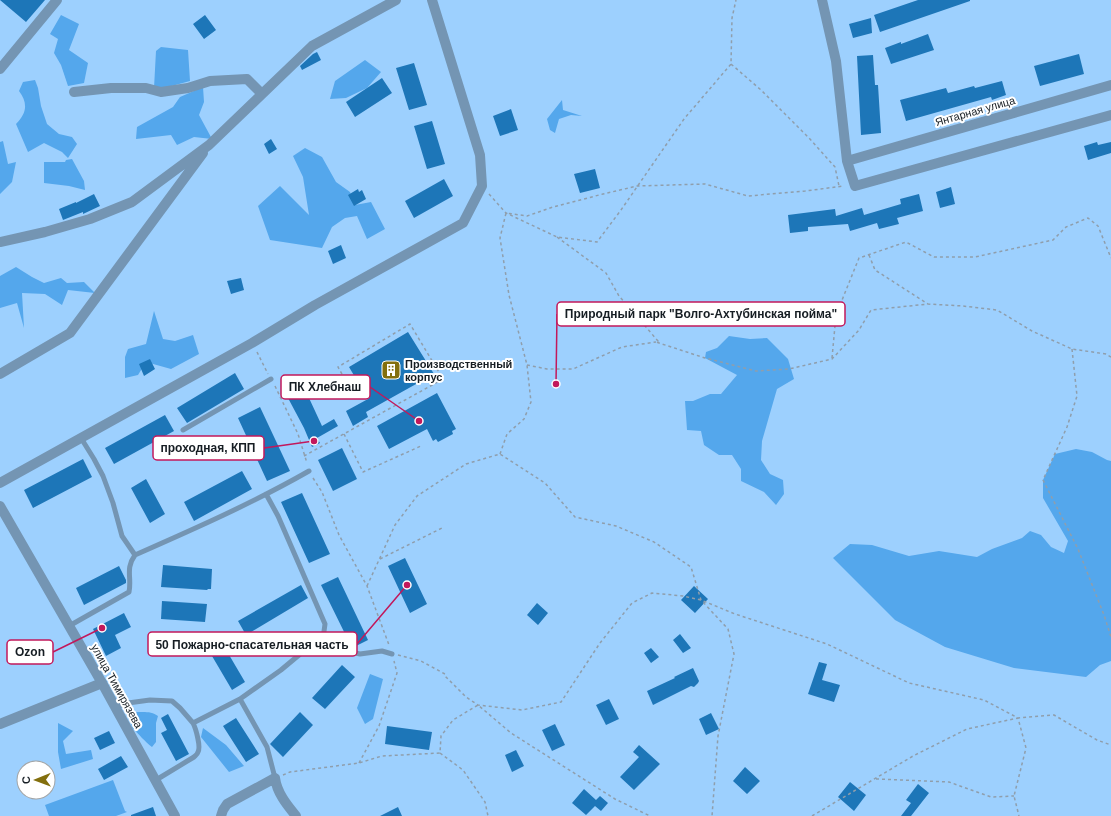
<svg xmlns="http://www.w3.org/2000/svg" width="1111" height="816" font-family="Helvetica,sans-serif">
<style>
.green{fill:#9dd0fe;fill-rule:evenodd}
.forest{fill:#54a7ec}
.building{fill:#1d76b8}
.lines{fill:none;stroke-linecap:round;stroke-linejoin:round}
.path{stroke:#8f9eac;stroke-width:1.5;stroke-dasharray:3 3;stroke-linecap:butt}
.service{stroke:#7495b3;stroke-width:5}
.minor{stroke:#7495b3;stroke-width:10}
.tertiary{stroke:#7495b3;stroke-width:10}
.labels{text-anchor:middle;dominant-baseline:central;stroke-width:4;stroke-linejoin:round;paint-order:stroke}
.street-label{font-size:11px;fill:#161d23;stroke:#fff}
.poi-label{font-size:11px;font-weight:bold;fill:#161d23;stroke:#fff;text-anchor:start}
.leader{fill:none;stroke:#c2185b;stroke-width:1.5}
.callout-dot{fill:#c2185b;stroke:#fff;stroke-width:1.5}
.callout{fill:#fff;stroke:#c2185b;stroke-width:1.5}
.callout-label{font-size:12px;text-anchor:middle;font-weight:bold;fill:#161d23}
</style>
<rect width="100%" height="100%" fill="#cfe2f4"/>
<path class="green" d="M0,0H1111V816H0ZM24,768H48V792H24Z"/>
<path class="forest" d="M61,15L79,24L69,50L88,63L84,83L68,86L61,65L54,53L58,39L50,34Z
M161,47L188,50L190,81L168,87L154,88L156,51Z
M365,60L381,72L367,88L346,98L330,99L335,81Z
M35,80L38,88L41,106L47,124L59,134L72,137L77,144L68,158L62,152L44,143L28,152L16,124C27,113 28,103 19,91L23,82Z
M203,87L204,102L199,115L212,139L194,137L177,145L171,135L136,139L137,127L173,107L180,97Z
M562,100L563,110L582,116L571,115L559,119L555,133L550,130L547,119Z
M3,141L8,164L16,162L12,182L0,194V142Z
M305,148L322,157L336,182L350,192L355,205L371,202L385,229L367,239L357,216L345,218L332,227L322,248L270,240L258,206L280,186L309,215L303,177L293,156Z
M72,159L84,181L85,190L69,186L44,183V162H65L66,160Z
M16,267L32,277L44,283L61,278L67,283L84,282L95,293L68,290L62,305L45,294L22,293L24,328L17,303L0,308V276Z
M154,311L163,339L175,341L193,335L199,354L171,369L146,362L138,375L125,378V357L128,349L146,344Z
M729,336L750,339L767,338L788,359L794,379L777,389L762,441L761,460L770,474L783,480L784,494L776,505L764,492L741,481V469L732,455H719L704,445L701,431L687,430L685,401H693L710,394H721L737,375L705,358L706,352L717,348Z
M1076,449L1092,452L1107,460L1111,461V661L1100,665L1086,677L1014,668L945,647L895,620L833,558L850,544L872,545L909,556L939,551L977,557L992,549L1022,538L1030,531L1041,535L1051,547L1064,553L1068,541L1043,498V480L1055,454Z
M370,674L383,679L373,719L365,724L357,708Z
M136,712C144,712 152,711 158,716L156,723V742L152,747C145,742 139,734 132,728L130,716Z
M58,723L73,731L63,741L66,754L91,750L93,759L61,769L58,752Z
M203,728L226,745L244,766L229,772L201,737Z
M113,780L125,811L127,812L116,816H49L45,805Z"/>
<path class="building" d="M0,0H45L26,22Z
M918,0H970V1L880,32L874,15Z
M205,15L216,30L204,39L193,24Z
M871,18L872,33L853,38L849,24Z
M928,34L934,50L891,64L885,48L901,42V44Z
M317,52L321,60L302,70L300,66L313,54Z
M1079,54L1084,74L1040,86L1034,66Z
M873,55L875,85H878L881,133L861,135L857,56Z
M414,63L427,105L409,110L396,68Z
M382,78L392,93L355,117L346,102Z
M1002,81L1006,95L992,100L991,97L906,121L900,100L946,88L948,93L974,86L975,88Z
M511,109L518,130L500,136L493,116Z
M432,121L445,164L427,169L414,126Z
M271,139L277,149L269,154L264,144Z
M1097,142L1098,145L1111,142V153L1088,160L1084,146Z
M595,169L600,188L580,193L574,174Z
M444,179L453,196L414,218L405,201Z
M951,187L955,204L940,208L936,192Z
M358,189L359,192L362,190L366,199L354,206L348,195Z
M94,194L100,206L83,214V212L63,220L59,209L76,202V203Z
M919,194L923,211L897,218L899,224L879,229L877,223L850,231L848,224L808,227V231L790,233L788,215L835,209L836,216L862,208L864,215L901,204L900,199Z
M341,245L346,258L333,264L328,251Z
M241,278L244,290L231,294L227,281Z
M408,332L434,374L366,412L368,417L353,426L346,411L368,399L349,367Z
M150,359L155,369L144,376L139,364Z
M235,373L244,389L187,423L177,408Z
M308,388L313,396L309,398L322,426L334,419L338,426L317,438L320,443L312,447L304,428L288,398Z
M437,393L456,429L452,431L453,434L438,442L436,439L433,441L427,429L389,449L377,426Z
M260,407L290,471L267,481L238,418Z
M165,415L174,431L114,464L105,448Z
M342,448L357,479L333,491L318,460Z
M83,459L92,477L33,508L24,490Z
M242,471L252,489L194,521L184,502Z
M146,479L165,514L150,523L131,488Z
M302,493L330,554L309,563L281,502Z
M405,558L427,604L410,613L388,566Z
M163,565L212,569L211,589H208L207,590L161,587Z
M119,566L126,580V583L84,605L76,588Z
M338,577L368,640L352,648L321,585Z
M301,585L308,598L246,635L238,621Z
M694,586L708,599L695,613L681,600Z
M162,601L207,604L205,622L161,619Z
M537,603L548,613L538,625L527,615Z
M124,613L131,627L115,635L121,648L106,656L93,629Z
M680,634L691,648L683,653L673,640Z
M225,648L245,682L232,690L212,656Z
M651,648L659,657L651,663L644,653Z
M819,662L827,664L822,680L840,685L834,702L808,694Z
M342,665L355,677L325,709L312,698Z
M693,668L699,681L698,683L694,687L691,686L653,705L647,691L675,678L674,677Z
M609,699L619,719L606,725L596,705Z
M300,712L313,725L283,757L270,744Z
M711,713L719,729L706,735L699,719Z
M168,714L189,754L176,761L161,733L167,730L161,718Z
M236,718L259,754L246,762L223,726Z
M555,724L565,745L552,751L542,730Z
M387,726L432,732L429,750L385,744Z
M109,731L115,743L100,750L94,738Z
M639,745L660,764L634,790L620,777L639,757L633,752Z
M516,750L524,766L512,772L505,755Z
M121,756L128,767L104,780L98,769Z
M745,767L760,781L747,794L733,781Z
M850,782L866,795L854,811L838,797Z
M918,784L929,793L911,816H901L911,803L906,800Z
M584,789L596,800L600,796L608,803L601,811L595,806L586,815L572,803Z
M153,807L156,816H131V815Z
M398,807L402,816H380Z"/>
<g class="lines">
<path class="path" d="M731,64L761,90L809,138L835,167L839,186
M489,194L506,213L557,237L597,242L621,210L684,119L731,64L732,18L736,0
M557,237L606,273L619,296L658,341L656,342L705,358L756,371L789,369L832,359L859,330L871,310L928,304L963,306L997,310L1032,331L1072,349L1106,354L1111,357
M869,255L875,270L928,304
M1072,349L1077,396L1067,427L1043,480L1078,549L1104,615L1111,637
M257,352L268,374
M832,358L836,315L859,258L906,242L934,257H975L1053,240L1066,227L1088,218L1098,226L1111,258
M527,365L547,369H573L622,347L656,342
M275,386L298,434L307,463
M344,434L363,472L421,446
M500,454L507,434L524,419L531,402L527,365L509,295L500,238L506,213L527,216L553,207L603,194L637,186L705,184L748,196L805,191L844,186
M304,456L443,379L410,324L338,367L355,397
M313,478L322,492L339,535L367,586L389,645
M380,559L444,527
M367,586L395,525L417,496L466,464L500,454L545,483L575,517L616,526L654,542L691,567L701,600L728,629L734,654L718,736L712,816
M398,655L421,661L445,674V676L466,697L478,705L522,710L561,702L600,643L632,603L652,593L683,596L701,600L735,614L827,644L909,683L984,700L1018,718L1054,715L1097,740L1111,745
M440,753L463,770L485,802L488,816
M359,763L379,726L397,673L394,661
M283,775L290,772L359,763L382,756L440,753L441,736L453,720L478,705L511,733L615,799L650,816
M876,779L949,782L991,797L1014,796
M812,816L913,756L967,729L1018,718L1026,748L1014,796L1019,816"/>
<path class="service" d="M183,430L271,379
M81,438L94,459L103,476L113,503L122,536L135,555
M266,494L278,516L325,624L322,646
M69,626L129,592C132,577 125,569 135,555C194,529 253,503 309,471
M240,699L267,747L275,778
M115,707L128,703L150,700L172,701L180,708L193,723
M156,780L194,757C196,755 197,755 198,752C201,747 196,729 193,723L240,699L281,670L305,650L322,646L360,654L382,651L392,654"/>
<path class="minor" d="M822,0L836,61L847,161L855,186L1111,115
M0,69L57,0
M74,92L111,88H146L161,92L188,88L210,81L247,79L262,94
M847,161L1111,85
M0,242L45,232L90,219L132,202L209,145L312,46L396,0
M0,374L70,333L203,153
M0,483L252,343L315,305L463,223L482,186L480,155L432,0
M0,724L102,683
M221,816L223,810L227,804L275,778C277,793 287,805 296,816"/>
<path class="tertiary" d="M0,506L102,683L175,816"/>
</g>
<defs>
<g id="building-square" transform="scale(1)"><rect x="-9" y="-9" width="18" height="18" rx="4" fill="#836f0d" stroke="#fff"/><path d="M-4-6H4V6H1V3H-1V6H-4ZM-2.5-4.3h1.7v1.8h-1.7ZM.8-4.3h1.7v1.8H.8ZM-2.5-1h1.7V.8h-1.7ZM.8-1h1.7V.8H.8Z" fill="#fff"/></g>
</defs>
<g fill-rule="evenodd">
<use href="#building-square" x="391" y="370"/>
</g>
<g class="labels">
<g class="street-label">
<text transform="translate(975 111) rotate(-16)">Янтарная улица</text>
<text transform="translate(117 686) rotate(61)">улица Тимирязева</text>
</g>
<g class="poi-label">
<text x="405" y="364">Производственный<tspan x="405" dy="13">корпус</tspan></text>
</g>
</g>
<path class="leader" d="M556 384L557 314M419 421L370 387M314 441L264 448M407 585L357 644M102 628L53 652"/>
<g class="callout-dot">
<circle cx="556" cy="384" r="4"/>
<circle cx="419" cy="421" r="4"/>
<circle cx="314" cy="441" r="4"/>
<circle cx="407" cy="585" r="4"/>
<circle cx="102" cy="628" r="4"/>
</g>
<g class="callout">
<rect x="557" y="302" width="288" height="24" rx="4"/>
<rect x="281" y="375" width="89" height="24" rx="4"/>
<rect x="153" y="436" width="111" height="24" rx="4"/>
<rect x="148" y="632" width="209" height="24" rx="4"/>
<rect x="7" y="640" width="46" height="24" rx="4"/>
</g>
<g class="callout-label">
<text x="701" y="318">Природный парк "Волго-Ахтубинская пойма"</text>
<text x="325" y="391">ПК Хлебнаш</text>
<text x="208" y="452">проходная, КПП</text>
<text x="252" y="649">50 Пожарно-спасательная часть</text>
<text x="30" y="656">Ozon</text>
</g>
<g transform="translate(36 780) rotate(269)"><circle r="19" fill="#ffffff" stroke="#a2a5a7"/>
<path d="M0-3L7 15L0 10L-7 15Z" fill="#836f0d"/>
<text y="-6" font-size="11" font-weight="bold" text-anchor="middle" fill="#161d23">С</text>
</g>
</svg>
